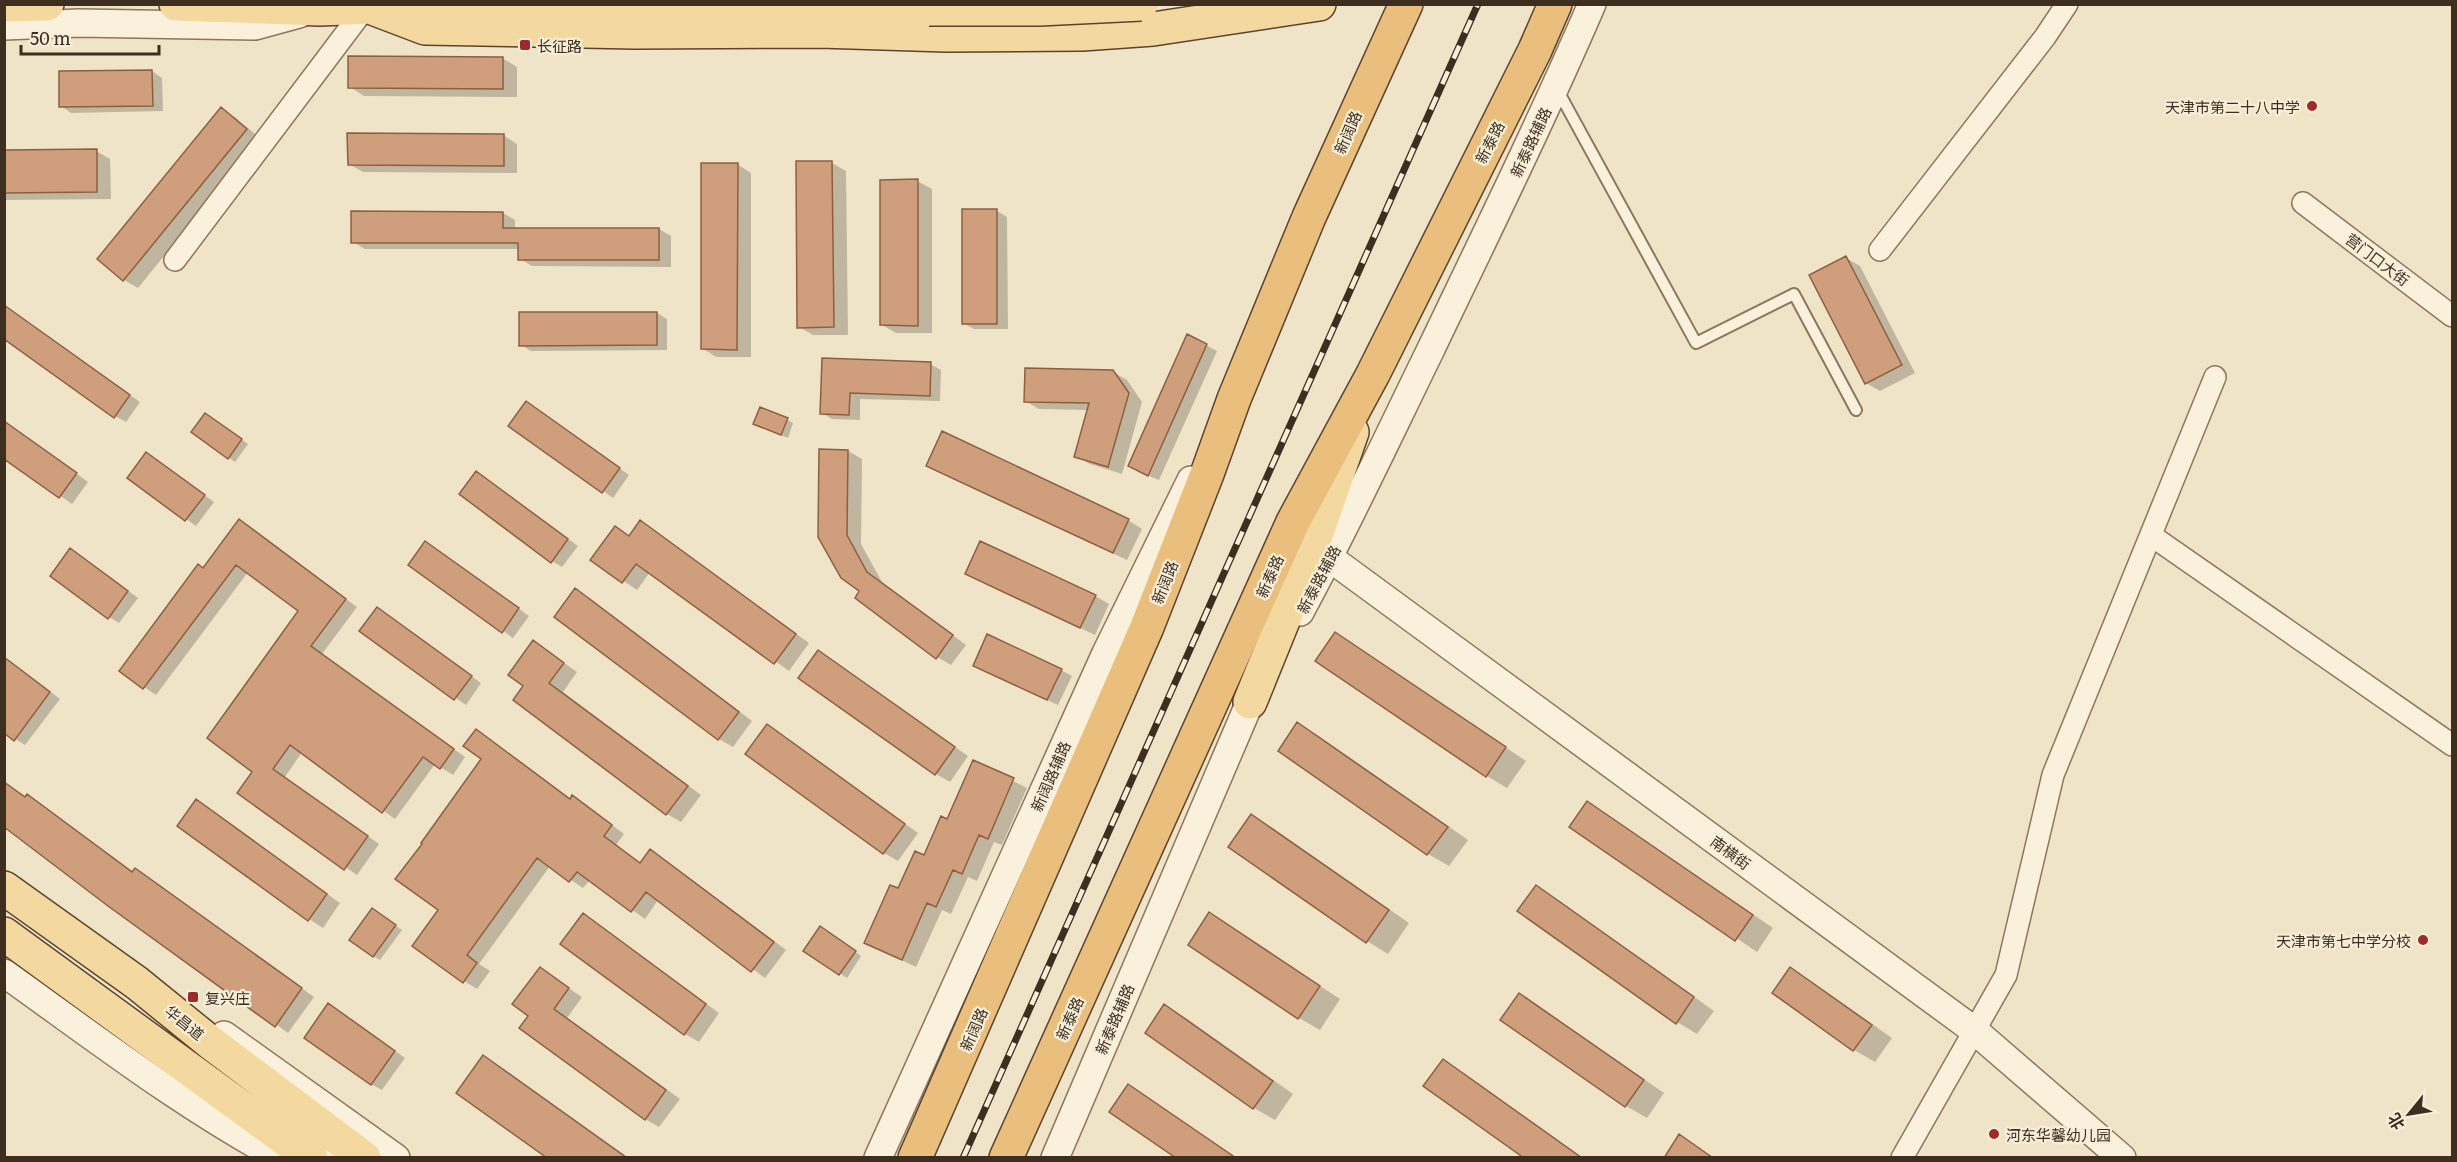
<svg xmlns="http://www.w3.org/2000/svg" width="2457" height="1162" font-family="Literata,'Noto Sans SC',serif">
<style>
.shadow{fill:#0003}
.building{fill:#cf9f7d;stroke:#8d5f41;stroke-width:1.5}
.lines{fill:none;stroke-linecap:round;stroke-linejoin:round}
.service-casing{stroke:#8d765c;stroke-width:14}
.minor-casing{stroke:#8d765c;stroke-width:24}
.tertiary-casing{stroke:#8d765c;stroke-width:30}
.secondary-casing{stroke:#6f573f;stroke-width:33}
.primary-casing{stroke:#5b4430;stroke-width:36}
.trunk-casing{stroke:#5b4430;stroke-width:36}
.service{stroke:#faf1dc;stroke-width:10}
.minor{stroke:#faf1dc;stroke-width:21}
.tertiary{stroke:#faf1dc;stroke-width:27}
.secondary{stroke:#faf1dc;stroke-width:30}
.primary{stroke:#f3d9a0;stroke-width:33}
.trunk{stroke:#eabe7c;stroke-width:33}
.rail-casing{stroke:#3d2e20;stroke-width:7}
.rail{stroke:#f7eed8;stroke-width:4.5;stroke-dasharray:14;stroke-linecap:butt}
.primary-bridge-casing{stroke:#5b4430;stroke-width:36;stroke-linecap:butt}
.primary-bridge{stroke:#f3d9a0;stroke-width:33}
.poi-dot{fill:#9e2a2b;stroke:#f7eed8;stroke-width:2}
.labels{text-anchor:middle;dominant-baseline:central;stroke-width:4.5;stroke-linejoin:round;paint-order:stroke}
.poi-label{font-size:15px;fill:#3d2e20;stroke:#f7eed8;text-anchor:start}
.street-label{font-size:15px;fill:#3d2e20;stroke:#f7eed8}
</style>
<rect width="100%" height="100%" fill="#f0e4c8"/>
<path class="shadow" d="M502,58L517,67V97L364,96L350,87Z
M152,71L162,78L163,111L71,113L61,106Z
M221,109L235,117L260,138L138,288L124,280L99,259Z
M503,135L517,144V173L363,172L349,164Z
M96,151L110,159L111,199L4,200V152Z
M832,163L846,171L848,335H813L799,327Z
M737,164L751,173V357H716L702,348Z
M917,181L932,189V333H896L882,325Z
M997,211L1007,217L1008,329H974L963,323Z
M503,213L515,220V229H659L671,236V267L532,266L520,259V249H365L353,242Z
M1846,258L1860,266L1915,373L1880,391L1866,383Z
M4,306L140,402L126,422L115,416Z
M657,313L667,319V350L531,351L521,345Z
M1188,336L1217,351L1159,480L1140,472Z
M823,360L930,364L941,370L940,401L860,399V420L832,419L822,413Z
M1113,372L1127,380L1142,402L1122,474L1090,464L1076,456L1089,410L1039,409L1025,401Z
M537,409L629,475L613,498L511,425Z
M212,418L248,444L235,462L229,458Z
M787,420L793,423L788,438L761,427Z
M4,421L88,482L72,504L4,457Z
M848,451L862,459L861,544L882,582L966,645L951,665L937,657L861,591L842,577Z
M147,454L214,502L196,526L129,478Z
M477,473L578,546L562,567L552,561Z
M942,473L1128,520L1142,529L1127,560Z
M240,521L357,607L322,654L465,757L453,775L435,764L395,819L302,752L285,777L379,844L357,875L239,793L255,771L301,611L248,572L156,695L121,671L204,569Z
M641,522L809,643L789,671L650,572L637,590L592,560L616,528L630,537Z
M436,549L529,616L513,638L410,565Z
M81,556L138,598L119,623L109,617Z
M967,574L1095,596L1109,604L1095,635Z
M576,590L590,598L752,721L733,747L719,739L556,616Z
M387,615L481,683L466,705L361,631Z
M1336,634L1526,761L1507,788L1487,776Z
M534,642L577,672L563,692L701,795L681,822L667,814L515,700L525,686Z
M819,652L968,756L950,782L936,774Z
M4,657L60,699L25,745L4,732Z
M1061,670L1072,676L1058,705L985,671Z
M1298,724L1319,736L1468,840L1449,866L1428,854L1280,751Z
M768,726L918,833L898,861L884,853Z
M476,731L571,799L573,797L586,805L624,834L616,845L641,864L651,851L664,859L786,950L765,978L658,900L645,919L590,880L583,888L550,866L479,964L490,971L477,989L464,981L440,910L425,844L483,759Z
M974,762L1027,788L1002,845L994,842L977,881L968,877L951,914L942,910L916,967L866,943L899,890L948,821Z
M4,781L26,797L28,796L40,803L134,872L148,877L314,997L288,1033L4,827Z
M196,801L340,903L323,928L309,919Z
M1588,803L1773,928L1757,952L1571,826Z
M1252,816L1272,828L1409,923L1388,954L1367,941Z
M1536,887L1557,899L1714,1011L1697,1034L1677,1022Z
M379,913L402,930L380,960L373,956Z
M1210,914L1340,999L1320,1030L1299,1018Z
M583,915L719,1013L699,1042L685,1034Z
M827,932L861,956L847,978L805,950Z
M540,969L582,997L567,1018L680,1099L659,1127L645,1119L530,1015Z
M1790,969L1811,981L1892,1038L1875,1062L1854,1050L1774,993Z
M1519,995L1540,1007L1664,1093L1647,1118L1626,1106L1502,1020Z
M1165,1006L1186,1018L1293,1094L1275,1120L1254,1108L1147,1033Z
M339,1011L405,1058L382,1090L371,1084Z
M483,1057L504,1069L629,1158H550Z
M1443,1061L1464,1073L1583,1158H1527Z
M1128,1086L1149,1098L1236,1158H1178Z"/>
<path class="building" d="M348,56L503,57V89L348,88Z
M152,70L153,106L59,107V71Z
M221,107L247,129L123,281L97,259Z
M347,133L504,134V166L348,165Z
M97,149V192L4,193V150Z
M796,161H832L834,327L797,328Z
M701,163H738L737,350L701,349Z
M918,179V326L880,325V180Z
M962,209H997V324H962Z
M351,211L503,212V228H659V260H518V243H351Z
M1846,256L1902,365L1865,384L1809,275Z
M4,305L130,395L114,418L4,339Z
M519,312H657V345L519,346Z
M1187,334L1207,344L1148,476L1128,466Z
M822,358L931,362L930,396L850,393L849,415L820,414Z
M1025,368L1113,370L1129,393L1108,467L1074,457L1089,403L1024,402Z
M526,401L620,468L602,493L508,426Z
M760,407L788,418L781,435L753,424Z
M205,413L242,439L228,459L191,432Z
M4,421L77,473L59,498L4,459Z
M942,431L1129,519L1113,553L926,466Z
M819,449L848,450L847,535L867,572L953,635L936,659L855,598L859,591L841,578L818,537Z
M146,452L205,495L185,521L127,478Z
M476,471L568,539L551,563L459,494Z
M239,519L346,599L311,646L454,749L440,769L423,757L382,813L290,745L273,769L368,836L344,870L237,793L252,772L207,738L298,611L236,565L143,689L119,671L198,564L203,568Z
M640,520L796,634L774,664L636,564L622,583L590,560L615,526L629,536Z
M425,541L519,608L502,633L408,565Z
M980,541L1096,595L1080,628L965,574Z
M70,548L128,591L108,619L50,576Z
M575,588L739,712L718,740L554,617Z
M377,607L472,676L454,700L359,631Z
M1335,632L1506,747L1486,777L1315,661Z
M987,634L1062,669L1047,700L973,666Z
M533,640L564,663L549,683L688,786L666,815L513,700L523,686L508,675Z
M818,650L955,747L935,775L798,678Z
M4,657L50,692L14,741L4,733Z
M1297,722L1448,827L1427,855L1278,751Z
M767,724L905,824L883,854L745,754Z
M476,729L570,799L572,795L612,825L604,836L640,863L650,849L774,942L751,972L646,892L631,912L577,872L569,882L537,858L467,955L477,963L463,983L412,946L438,910L395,879L422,844L421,843L481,759L463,746Z
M973,760L1014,778L988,839L979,835L962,874L953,870L936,907L927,903L902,960L864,943L890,885L898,888L915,851L924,855L941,816L947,819Z
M4,782L25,797L27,794L132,872L135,868L302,988L275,1027L108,906L4,827Z
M196,799L327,894L308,921L177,826Z
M1587,801L1753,915L1735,941L1569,827Z
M1251,814L1389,910L1366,943L1228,847Z
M1536,885L1694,997L1676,1024L1517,911Z
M372,908L396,925L373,957L349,940Z
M1209,912L1320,986L1298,1019L1188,945Z
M583,913L706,1004L684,1035L560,944Z
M820,926L856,951L839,975L803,951Z
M540,967L569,988L554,1009L666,1090L645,1120L519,1028L528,1016L512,1004Z
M1790,967L1872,1025L1853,1051L1772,993Z
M1519,993L1644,1080L1625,1107L1500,1020Z
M328,1003L395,1051L371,1085L304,1038Z
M1164,1004L1273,1081L1253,1109L1145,1033Z
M483,1055L627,1158H547L456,1093Z
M1443,1059L1582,1158H1524L1423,1086Z
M1128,1084L1236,1158H1176L1109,1112Z
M1679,1134L1713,1158H1664Z"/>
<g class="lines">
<g class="service-casing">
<path id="service" d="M1557,89L1696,343L1794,294L1856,410"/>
</g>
<g class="minor-casing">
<path id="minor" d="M2303,203L2452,316
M1880,250L2045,37L2067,4
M175,260L365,8
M2152,536L2452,745
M1902,1158L2006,975L2053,775L2215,377"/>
</g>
<g class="tertiary-casing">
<path id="tertiary" d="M4,26L79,23L255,26L299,14
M1330,558L1975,1031L2122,1158
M1300,612C1346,527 1387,439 1430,351C1485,236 1541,122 1592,4
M4,973C94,1037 183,1106 280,1158
M224,1035L396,1158
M878,1158L1106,653L1191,480
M1055,1158L1250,702L1260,685"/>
</g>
<g class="secondary-casing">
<path id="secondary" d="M307,1115L329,1158"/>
</g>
<g class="primary-casing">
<path id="primary" d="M176,4L320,9L426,5L929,9
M4,5L47,4
M375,9L425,28L635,32L820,31L946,35L1082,34L1153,29L1319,4
M1250,702L1306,564L1352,432
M4,888L137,983L211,1043L364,1158
M4,934L311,1158"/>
</g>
<g class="trunk-casing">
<path id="trunk" d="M915,1158L1147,627L1207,474L1234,399L1309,217L1406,4
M1006,1158L1293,522L1373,374L1535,50L1555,4"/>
</g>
<use href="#service" class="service"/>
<use href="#minor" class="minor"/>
<use href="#tertiary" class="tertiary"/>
<use href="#secondary" class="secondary"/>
<use href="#primary" class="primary"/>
<use href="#trunk" class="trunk"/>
<g class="rail-casing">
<path id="rail" d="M963,1158L1478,4"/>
</g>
<use href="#rail" class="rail"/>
<g class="primary-bridge-casing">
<path id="primary-bridge" d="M929,9H1039L1141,4"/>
</g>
<use href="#primary-bridge" class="primary-bridge"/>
</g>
<g class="poi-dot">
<rect x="519" y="39" width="12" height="12" rx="3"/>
<circle cx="2312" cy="106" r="6"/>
<circle cx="2423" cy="940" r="6"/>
<rect x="187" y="991" width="12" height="12" rx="3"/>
<circle cx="1994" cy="1134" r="6"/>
</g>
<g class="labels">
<g class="poi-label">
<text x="537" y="45">长征路</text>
<text x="2300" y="106" text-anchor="end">天津市第二十八中学</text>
<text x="2411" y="940" text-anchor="end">天津市第七中学分校</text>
<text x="205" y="997">复兴庄</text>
<text x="2006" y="1134">河东华馨幼儿园</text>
</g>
<g class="street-label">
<text transform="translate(1347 132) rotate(-66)">新阔路</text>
<text transform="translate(1489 142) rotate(-63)">新泰路</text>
<text transform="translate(1530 142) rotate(-65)">新泰路辅路</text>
<text transform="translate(2378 259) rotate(37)">营门口大街</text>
<text transform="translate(1269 576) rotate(-66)">新泰路</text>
<text transform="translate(1318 579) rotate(-62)">新泰路辅路</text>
<text transform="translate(1164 582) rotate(-68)">新阔路</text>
<text transform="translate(1050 776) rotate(-66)">新阔路辅路</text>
<text transform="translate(1731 852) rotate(36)">南横街</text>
<text transform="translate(1069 1018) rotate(-66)">新泰路</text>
<text transform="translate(1114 1019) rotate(-67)">新泰路辅路</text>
<text transform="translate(185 1022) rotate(39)">华昌道</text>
<text transform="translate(973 1029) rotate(-66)">新阔路</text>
</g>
</g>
<rect width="2457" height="1162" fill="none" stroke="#3d2e20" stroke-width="12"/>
<g transform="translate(2409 1114) rotate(240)" stroke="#f7eed8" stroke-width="4.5" paint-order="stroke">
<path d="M0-4.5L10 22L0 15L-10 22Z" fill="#3d2e20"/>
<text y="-9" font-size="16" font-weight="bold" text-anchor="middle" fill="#3d2e20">北</text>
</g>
<path d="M21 45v9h138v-9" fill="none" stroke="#3d2e20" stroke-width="3"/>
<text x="30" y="45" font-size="18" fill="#3d2e20" stroke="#f7eed8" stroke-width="4.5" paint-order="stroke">50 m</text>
</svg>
